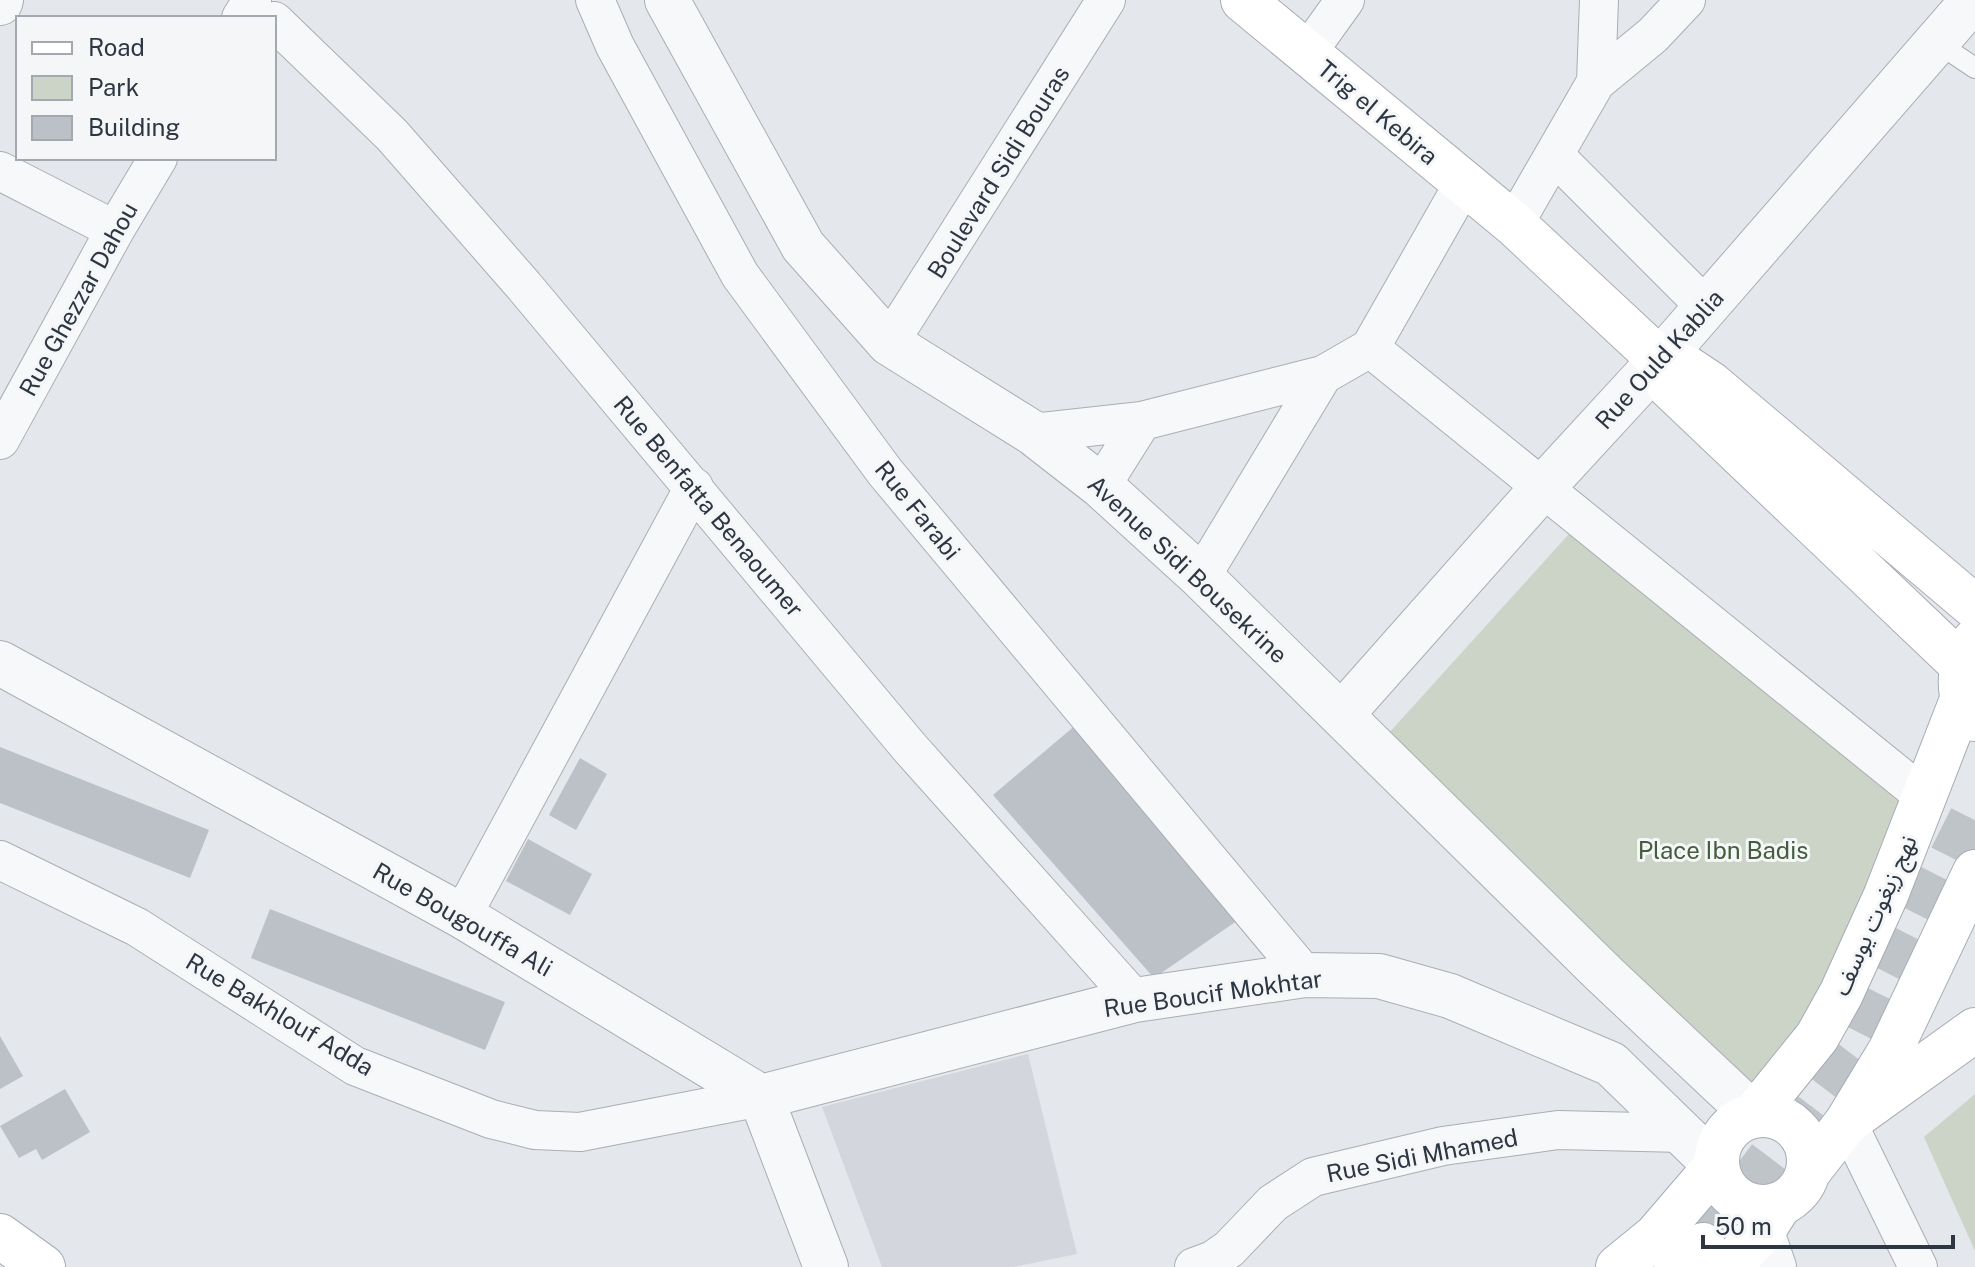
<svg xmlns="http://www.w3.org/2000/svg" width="1975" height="1267" font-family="'Public Sans','Noto Sans Arabic',sans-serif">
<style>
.built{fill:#d3d7dd}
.green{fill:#cbd4c6}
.building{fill:#bcc1c7}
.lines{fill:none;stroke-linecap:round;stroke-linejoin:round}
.primary-tunnel{stroke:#bfc4c9;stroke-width:44;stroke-dasharray:44 22;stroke-linecap:butt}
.service-casing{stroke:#a9aeb5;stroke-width:22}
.minor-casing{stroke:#a9aeb5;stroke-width:40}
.tertiary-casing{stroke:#a9aeb5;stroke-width:46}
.secondary-casing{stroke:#a9aeb5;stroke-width:46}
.primary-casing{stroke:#a5acb6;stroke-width:46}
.service{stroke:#f7f8f9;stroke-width:20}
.minor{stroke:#f7f8f9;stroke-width:38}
.tertiary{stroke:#f7f8f9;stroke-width:44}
.secondary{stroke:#fff;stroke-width:44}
.primary{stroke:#fff;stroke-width:44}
.labels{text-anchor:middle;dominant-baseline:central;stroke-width:6;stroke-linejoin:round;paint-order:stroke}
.street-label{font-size:24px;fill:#2d3642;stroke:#f4f6f8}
.park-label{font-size:24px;fill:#445d3c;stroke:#f4f6f8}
</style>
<rect width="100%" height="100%" fill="#e4e7eb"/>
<path class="built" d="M1028,1054L1077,1254L1013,1267H882L822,1107Z"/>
<path class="green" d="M1569,534L1913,811L1842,983L1758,1092L1389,733Z
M1975,1094V1251L1924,1137Z"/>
<path class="building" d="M1077,724L1244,916L1154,978L993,795Z
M0,747L209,830L190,878L0,803Z
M580,758L607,774L576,830L549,815Z
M528,839L592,874L570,915L506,881Z
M270,909L505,1002L485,1050L251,958Z
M0,1036L23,1076L0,1089Z
M65,1089L90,1132L42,1160L36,1149L19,1158L0,1126Z"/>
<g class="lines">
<path class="primary-tunnel" d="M1703,1245L1856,1044L1975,810"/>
<g class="service-casing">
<path id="service" d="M1936,42L1975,68"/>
</g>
<g class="minor-casing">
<path id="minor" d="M595,0L615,46L740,275L885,472L1305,975
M241,18L252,0
M274,21L392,135L524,286L910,748L1135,1000
M1307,53L1345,0
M1596,82L1653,35L1686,0
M1555,156L1706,307
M0,171L115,230
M1514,224L1596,82L1599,0
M889,343L1106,0
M1370,348L1925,797
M1033,433L1142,421L1323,375L1370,348L1464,183
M0,440L115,230L158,158
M1101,486L1142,421
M1201,577L1323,375
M0,860L137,927L355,1066L491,1119L535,1130L580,1132L761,1097
M462,916L694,487
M1847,1122L1918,1267
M1764,1229L1777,1267
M1194,1267L1213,1260L1229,1249L1273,1203L1313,1177L1443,1146L1558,1130L1683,1133"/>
</g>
<g class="tertiary-casing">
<path id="tertiary" d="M667,0L803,246L889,343L1033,433L1101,486L1201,577L1604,974L1754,1115
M0,3L1,0
M0,663L462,916L761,1097L826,1267
M1342,714L1544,486L1660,360L1973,0
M761,1097L1135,1000L1305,975L1379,976L1450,996L1611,1064L1716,1166"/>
</g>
<g class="secondary-casing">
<path id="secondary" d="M1243,0L1514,224L1660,360L1669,386L1962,665
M1667,362L1687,368L1711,384L1975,607
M1847,1122L1975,1030"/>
</g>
<g class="primary-casing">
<path id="primary" d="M1975,640C1958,664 1954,696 1975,719
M1717 1161a46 46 0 1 1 92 0a46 46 0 1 1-92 0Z
M1754,1115L1817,1037L1841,994L1886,895L1963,697
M1809,1171L1847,1122L1890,1051L1975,872
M0,1236L43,1267
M1618,1267L1656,1236L1716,1166
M1676,1267L1703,1245
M1729,1267L1764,1229L1780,1204"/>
</g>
<use href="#service" class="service"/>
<use href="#minor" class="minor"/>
<use href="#tertiary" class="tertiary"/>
<use href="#secondary" class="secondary"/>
<use href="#primary" class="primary"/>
</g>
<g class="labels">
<g class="street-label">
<text transform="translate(1378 112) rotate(40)">Trig el Kebira</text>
<text transform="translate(998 172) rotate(-58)">Boulevard Sidi Bouras</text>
<text transform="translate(78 299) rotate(-61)">Rue Ghezzar Dahou</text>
<text transform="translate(1659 359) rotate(-48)">Rue Ould Kablia</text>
<text transform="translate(709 506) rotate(50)">Rue Benfatta Benaoumer</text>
<text transform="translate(918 510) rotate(51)">Rue Farabi</text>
<text transform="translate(1188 569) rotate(43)">Avenue Sidi Bousekrine</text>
<text transform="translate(1874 915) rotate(-66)">نهج زيغوت يوسف</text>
<text transform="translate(463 919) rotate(30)">Rue Bougouffa Ali</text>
<text transform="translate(1213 993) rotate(-8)">Rue Boucif Mokhtar</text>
<text transform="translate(280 1014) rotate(31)">Rue Bakhlouf Adda</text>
<text transform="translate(1422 1155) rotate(-11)">Rue Sidi Mhamed</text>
</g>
<g class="park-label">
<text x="1723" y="850">Place Ibn Badis</text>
</g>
</g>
<rect x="16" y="16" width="260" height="144" fill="#f4f6f8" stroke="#a4a9af" stroke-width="2"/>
<rect x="32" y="42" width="40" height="12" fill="#ffffff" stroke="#a4a9af" stroke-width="2"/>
<text x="88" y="56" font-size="24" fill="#2d3642">Road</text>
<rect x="32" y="76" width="40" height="24" fill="#cbd4c6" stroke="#a4a9af" stroke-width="2"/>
<text x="88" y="96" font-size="24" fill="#2d3642">Park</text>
<rect x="32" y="116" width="40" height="24" fill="#bcc1c7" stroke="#a4a9af" stroke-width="2"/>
<text x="88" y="136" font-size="24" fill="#2d3642">Building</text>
<path d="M1703 1235v12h250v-12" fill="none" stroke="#2d3642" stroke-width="4"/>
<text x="1715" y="1235" font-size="24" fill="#2d3642" stroke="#f4f6f8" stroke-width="6" paint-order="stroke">50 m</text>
</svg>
